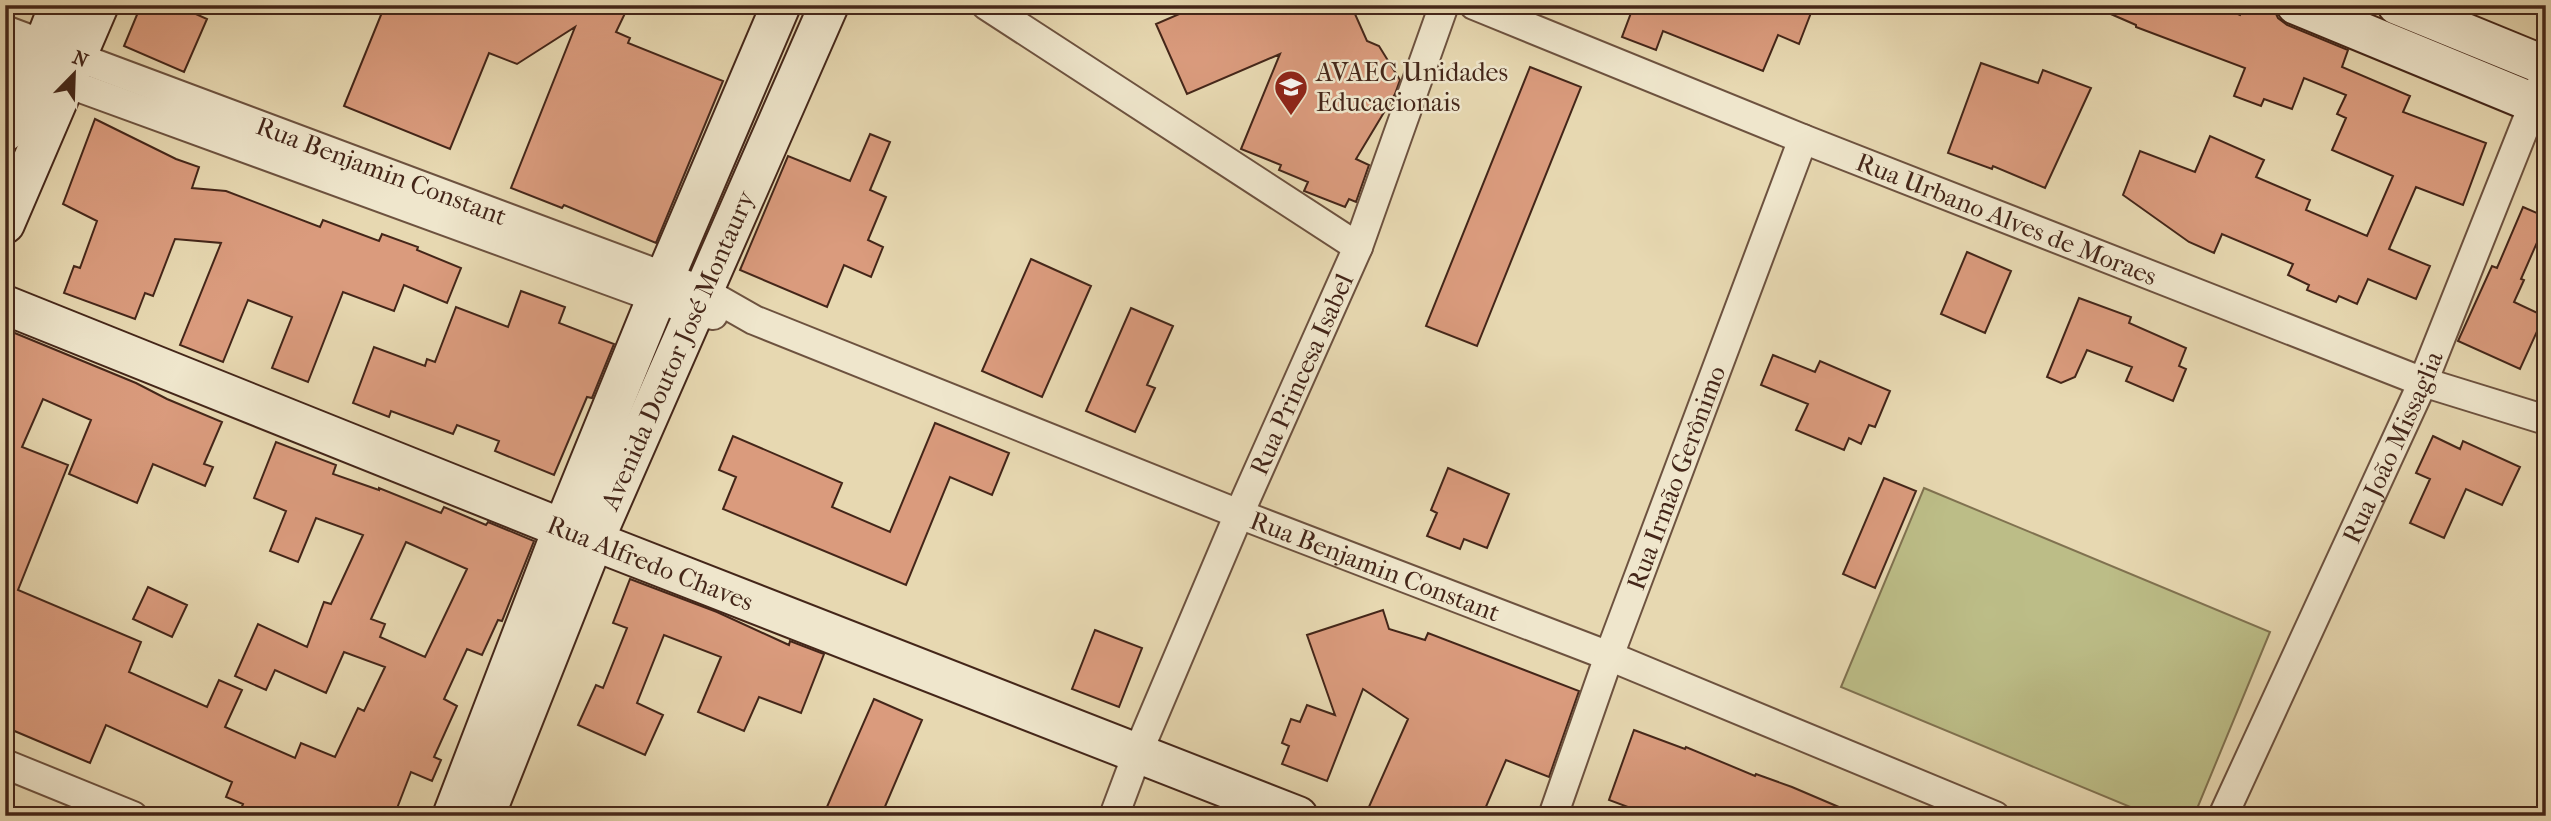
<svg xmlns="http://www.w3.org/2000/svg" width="2551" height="821" font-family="'IM FELL French Canon',serif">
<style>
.green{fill:#bcbd87;stroke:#807250;stroke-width:2}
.building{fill:#da9b7d;stroke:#442619;stroke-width:2;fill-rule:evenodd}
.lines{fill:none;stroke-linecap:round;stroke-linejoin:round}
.street-casing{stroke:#6d523f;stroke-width:32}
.secondary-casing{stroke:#442619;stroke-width:42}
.street{stroke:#efe6cc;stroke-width:28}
.secondary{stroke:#efe6cc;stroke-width:38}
.labels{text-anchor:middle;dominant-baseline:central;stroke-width:5;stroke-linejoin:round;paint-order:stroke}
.poi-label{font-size:26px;fill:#442619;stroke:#efe6cc;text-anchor:start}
.street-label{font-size:26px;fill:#442619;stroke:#efe6cc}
</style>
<rect width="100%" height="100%" fill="#e7d8b1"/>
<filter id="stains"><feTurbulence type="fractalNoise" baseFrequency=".00286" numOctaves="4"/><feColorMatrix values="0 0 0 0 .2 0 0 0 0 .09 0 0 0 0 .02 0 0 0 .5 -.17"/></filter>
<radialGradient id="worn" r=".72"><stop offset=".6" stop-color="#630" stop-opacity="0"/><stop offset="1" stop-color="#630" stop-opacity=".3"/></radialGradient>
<path class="green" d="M1924,488L2270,632L2194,816H2152L1841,687Z"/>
<path class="building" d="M141,5H176L207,19L184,72L124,46Z
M385,5H629L616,32L630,38L628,43L723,81L656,243L564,205L562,208L511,188L575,27L517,64L489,53L450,149L344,106Z
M1200,5H1351L1367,41L1379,46L1400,80L1395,94L1356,159L1369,165L1356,202L1349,199L1345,207L1304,191L1308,182L1279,170L1281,165L1241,149L1280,54L1187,94L1156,24Z
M1634,5H1814L1799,44L1778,35L1763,71L1663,31L1656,50L1622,37Z
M2090,5H2216L2240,15L2244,5H2272L2278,18L2287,25L2348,50L2342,67L2410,96L2403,112L2486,143L2463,205L2416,187L2389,249L2430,266L2416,299L2368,279L2357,304L2339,296L2336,302L2307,290L2309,285L2288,275L2293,264L2222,234L2214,253L2189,242L2123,195L2140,151L2195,172L2210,136L2264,160L2256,177L2310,200L2306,210L2367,236L2393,176L2332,150L2346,118L2337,114L2346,95L2304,78L2292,109L2264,99L2261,106L2234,96L2245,68L2136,27V25Z
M1981,63L2038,83L2043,70L2091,88L2045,188L1993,166L1992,169L1948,153Z
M1530,67L1581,87L1477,346L1426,326Z
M95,119L176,159L199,167L192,188L226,191L320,227L323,220L379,241L382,234L418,247L417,250L461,268L447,303L404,285L394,311L343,292L308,382L272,368L292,317L248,300L223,362L180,345L221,243L175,239L153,296L145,293L135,319L64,293L74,266L80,268L97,221L63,204Z
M870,134L890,142L870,190L886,197L868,240L883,247L871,277L844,265L827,307L740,270L788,156L850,181Z
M2523,207L2546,217V222L2521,279L2524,280L2514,302L2544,316L2520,369L2458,341L2492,266L2497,268Z
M1967,252L2011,271L1985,333L1941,314Z
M1031,259L1091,286L1042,397L982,371Z
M521,291L565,307L559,323L614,344L592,398L587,397L554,475L495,451L499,441L457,425L453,434L391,411L389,417L353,403L374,347L425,366L427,359L435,362L456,307L508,327Z
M2079,298L2131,317L2129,323L2186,348L2179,366L2186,369L2173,401L2126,381L2132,367L2087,350L2075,377L2061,383L2047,377Z
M1131,308L1173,326L1147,385L1155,388L1135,432L1086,411Z
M5,329L136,383L167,399L222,422L204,464L213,467L205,486L153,464L137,503L69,474L91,420L43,399L22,447L68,465L18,590L141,642L129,672L207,707L219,680L242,690L225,727L295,758L301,743L335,757L358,708L364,711L385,667L344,652L326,693L275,670L266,690L235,676L258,624L307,647L324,602L331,604L363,535L316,518L298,562L270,551L286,511L254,498L276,442L336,465L333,474L379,490V488L441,513L444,507L486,525L488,522L534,541L502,621L498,620L482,655L467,649L444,699L457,706L434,757L441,760L432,781L411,772L394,816H238L243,804L226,797L232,782L106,725L90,763L5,727ZM406,542L467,569L425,657L380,637L385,624L371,619Z
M1773,355L1815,372L1820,361L1890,391L1875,427L1869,425L1861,444L1849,438L1844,450L1796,430L1808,404L1761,385Z
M935,423L1009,453L992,495L950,477L906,585L723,509L736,477L719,470L733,436L842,483L832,507L890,532Z
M2433,436L2460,449L2463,441L2520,467L2502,505L2466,489L2444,538L2410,523L2430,479L2416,473Z
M1448,468L1509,494L1487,548L1464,539L1460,549L1427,536L1437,513L1431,510Z
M1884,478L1916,491L1875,588L1843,574Z
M630,579L717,612L789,645L790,641L824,654L801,713L759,697L744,731L698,712L721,657L664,635L637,703L663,715L645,755L578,725L596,685L603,688L627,628L613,623Z
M148,587L187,605L172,637L133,619Z
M1383,610L1389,629L1425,640L1428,633L1579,691L1549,777L1506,760L1482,816H1383L1368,809L1408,719L1363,689L1327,781L1282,764L1289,746L1282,743L1291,719L1300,722L1307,705L1335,715L1307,635Z
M1095,630L1142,648L1119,707L1072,689Z
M874,699L922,720L881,816H823Z
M1634,730L1685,749L1686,747L1755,776L1756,774L1792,787L1860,816H1652L1609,800Z"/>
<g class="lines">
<g class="street-casing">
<g id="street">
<path d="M986,5L1358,247"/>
<path id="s1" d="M1474,5L1803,139L2423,382L2546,420"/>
<path id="s2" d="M5,30L703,291L754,320L1239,514L1609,656L1995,816"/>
<path d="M5,58L67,83L695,312L713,315"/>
<path d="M5,764L133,816"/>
<path id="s3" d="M1114,816L1138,752L1239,514L1358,247L1444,5"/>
<path id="s4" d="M1553,816L1609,656L1803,139"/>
<path id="s5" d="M2223,816L2423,382L2546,73"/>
</g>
</g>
<g class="secondary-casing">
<g id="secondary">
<path d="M2296,5L2546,108"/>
<path d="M2397,5L2546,66"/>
<path d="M5,132L34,69L59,5"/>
<path d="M5,224L99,5"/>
<path id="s6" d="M5,305L594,541L1298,816"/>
<path d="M452,816L563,527L665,277L781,5"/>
<path id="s7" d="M485,816L594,541L829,5"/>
</g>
</g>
<use href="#street" class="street"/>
<use href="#secondary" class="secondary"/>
</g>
<defs>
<g id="school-pin" transform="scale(1.75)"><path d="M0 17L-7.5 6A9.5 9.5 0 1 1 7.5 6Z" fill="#8f2418" stroke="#efe6cc"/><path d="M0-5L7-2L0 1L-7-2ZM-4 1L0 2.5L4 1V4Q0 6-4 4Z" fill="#fff"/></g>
</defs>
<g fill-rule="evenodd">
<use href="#school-pin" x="1291" y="87"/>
</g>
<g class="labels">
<g class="poi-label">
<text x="1316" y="72">AVAEC Unidades<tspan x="1316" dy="30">Educacionais</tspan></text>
</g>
<g class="street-label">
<text stroke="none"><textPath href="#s2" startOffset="402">Rua Benjamin Constant</textPath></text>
<text stroke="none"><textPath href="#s1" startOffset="574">Rua Urbano Alves de Moraes</textPath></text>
<text stroke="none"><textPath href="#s7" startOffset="504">Avenida Doutor José Montaury</textPath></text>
<text stroke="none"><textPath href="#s3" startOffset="480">Rua Princesa Isabel</textPath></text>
<text stroke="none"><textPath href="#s5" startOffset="406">Rua João Missaglia</textPath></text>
<text stroke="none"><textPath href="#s4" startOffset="360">Rua Irmão Gerônimo</textPath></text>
<text stroke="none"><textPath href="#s6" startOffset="695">Rua Alfredo Chaves</textPath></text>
<text stroke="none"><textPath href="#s2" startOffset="1472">Rua Benjamin Constant</textPath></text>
</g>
</g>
<rect width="2551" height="821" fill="none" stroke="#e7d8b1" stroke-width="28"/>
<rect x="7" y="7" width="2537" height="807" fill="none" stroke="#442619" stroke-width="3.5"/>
<rect x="14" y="14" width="2523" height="793" fill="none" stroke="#442619" stroke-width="2"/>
<g transform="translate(74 74) rotate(23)" stroke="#efe6cc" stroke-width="5" paint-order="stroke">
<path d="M0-5L12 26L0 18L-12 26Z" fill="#442619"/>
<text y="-10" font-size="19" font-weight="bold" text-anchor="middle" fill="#442619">N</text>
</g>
<rect width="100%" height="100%" filter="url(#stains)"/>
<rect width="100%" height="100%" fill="url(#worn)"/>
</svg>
